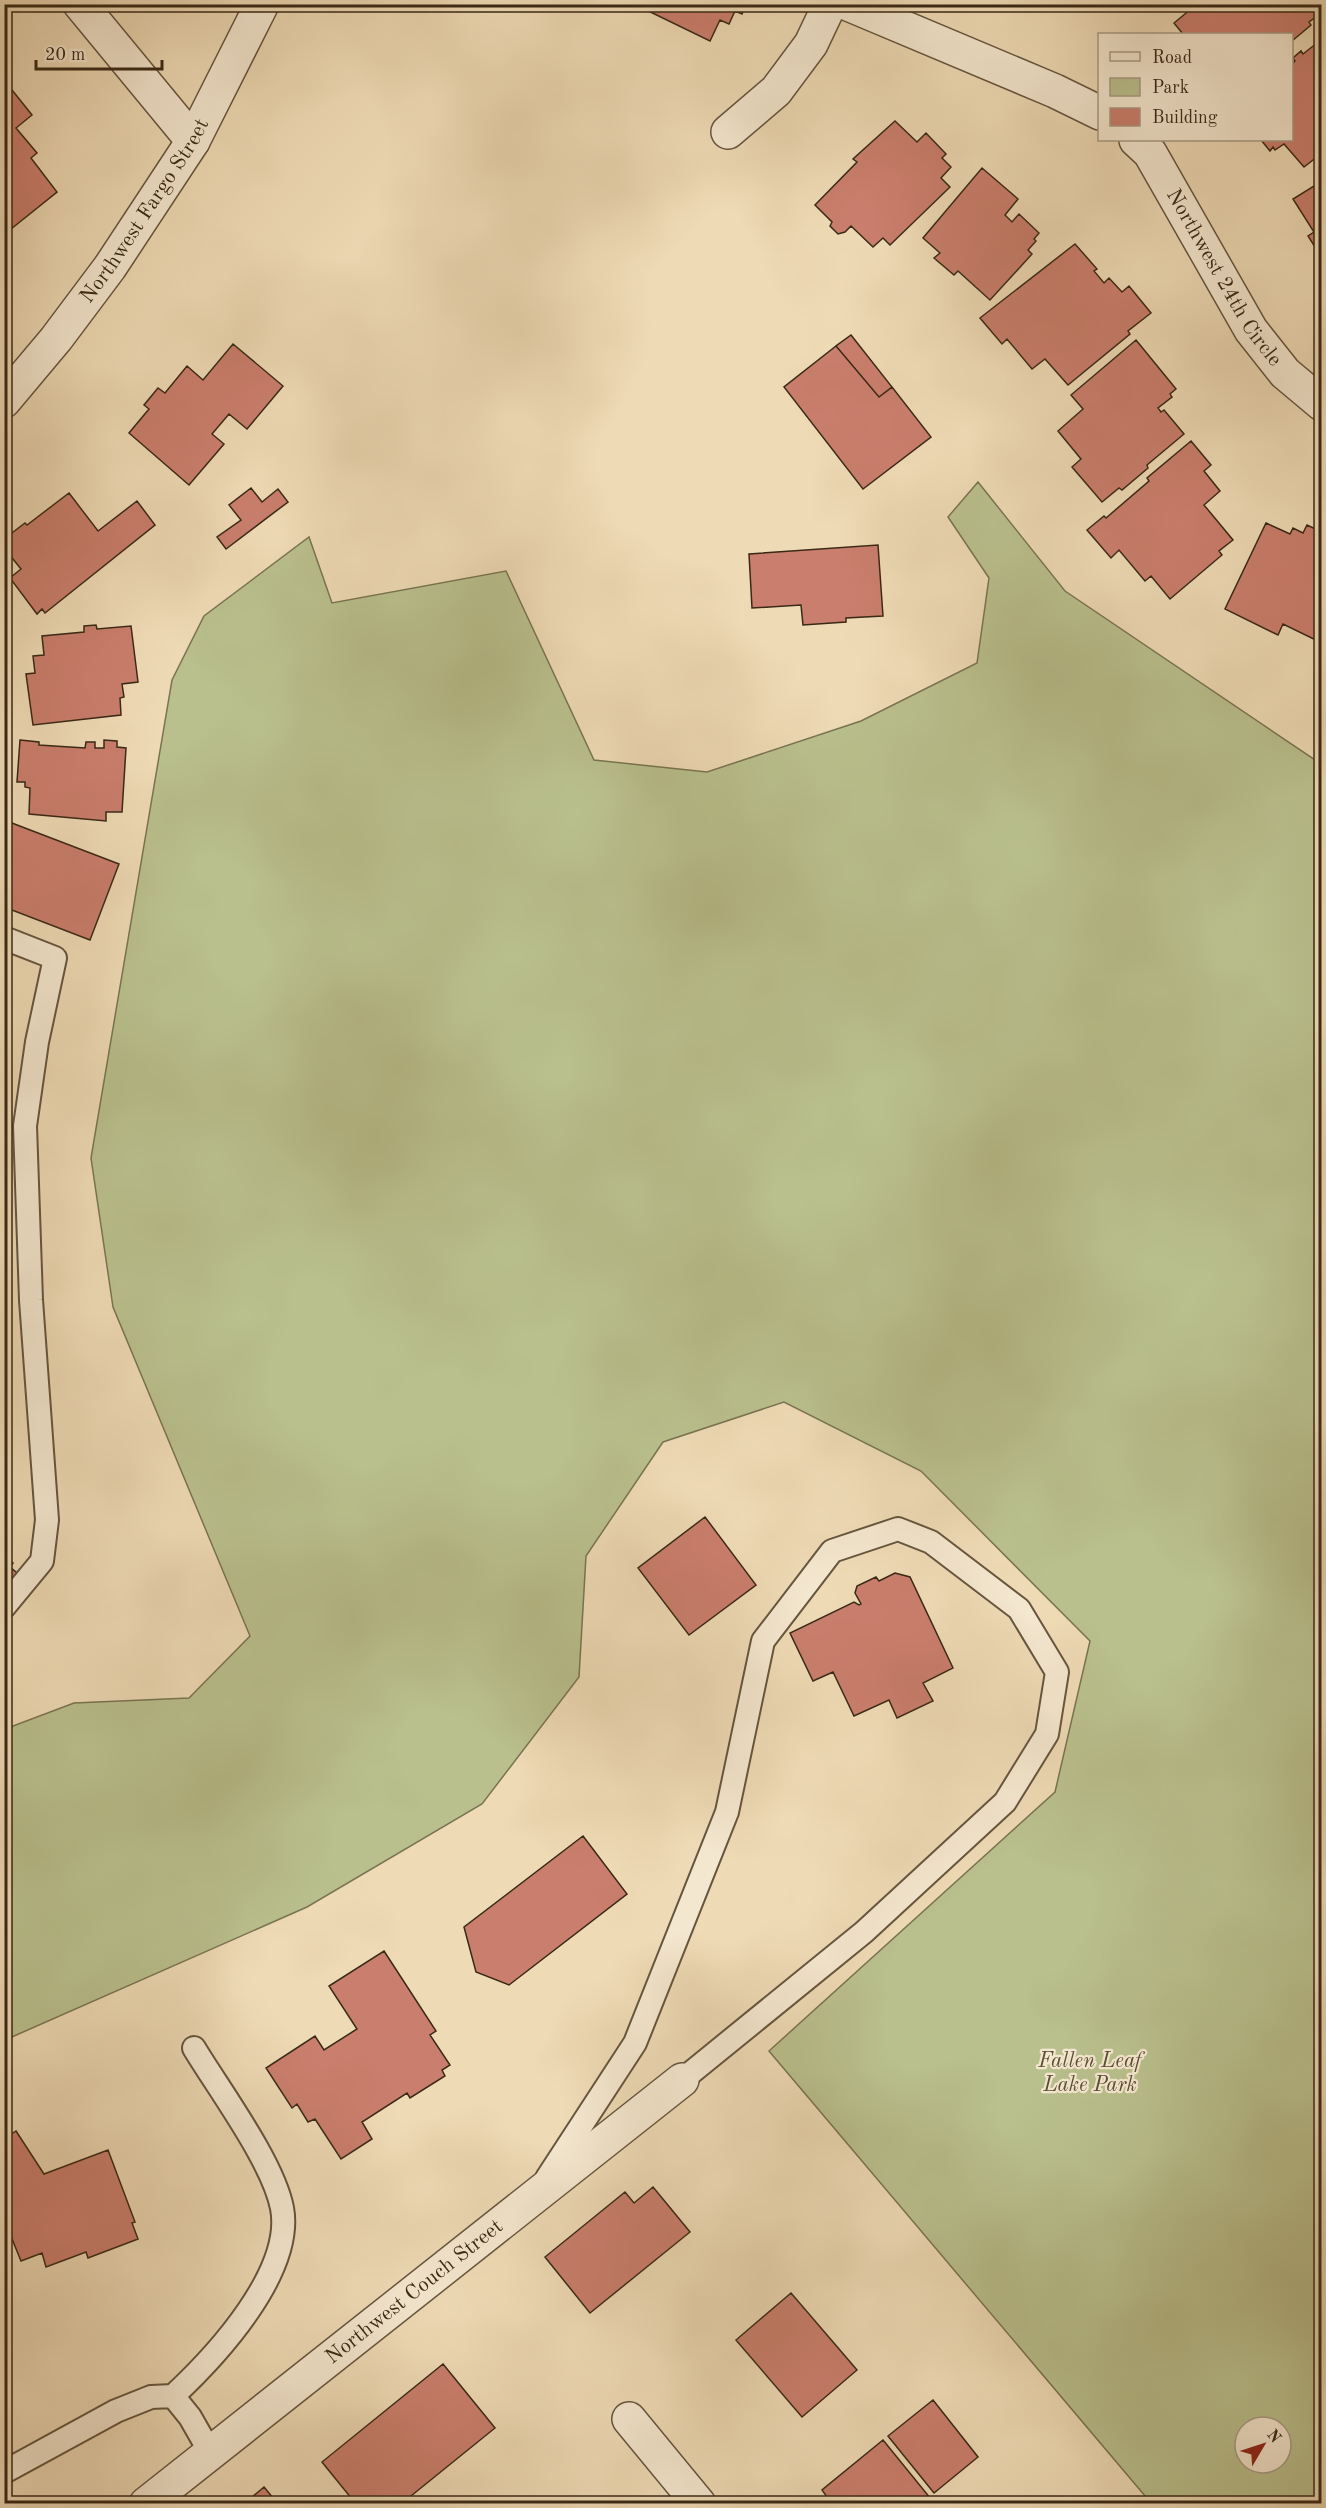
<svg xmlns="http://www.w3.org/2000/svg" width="1326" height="2508" font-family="'Old Standard TT',serif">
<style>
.green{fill:#b9c08d;stroke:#797452;stroke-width:1.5;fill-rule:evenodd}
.building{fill:#ca7e6d;stroke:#392916;stroke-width:1.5}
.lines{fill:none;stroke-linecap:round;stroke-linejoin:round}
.service-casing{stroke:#66553e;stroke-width:26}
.minor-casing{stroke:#66553e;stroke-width:36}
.tertiary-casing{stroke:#66553e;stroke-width:36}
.service{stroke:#f4e7cf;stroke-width:22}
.minor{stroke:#f4e7cf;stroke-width:33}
.tertiary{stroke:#f4e7cf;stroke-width:33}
.labels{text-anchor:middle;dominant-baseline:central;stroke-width:4.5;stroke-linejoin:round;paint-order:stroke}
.street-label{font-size:21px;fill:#392916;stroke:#f4e7cf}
.park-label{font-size:21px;font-style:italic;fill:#594f34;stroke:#f4e7cf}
</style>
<rect width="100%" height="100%" fill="#eedab5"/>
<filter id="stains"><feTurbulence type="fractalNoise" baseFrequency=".00333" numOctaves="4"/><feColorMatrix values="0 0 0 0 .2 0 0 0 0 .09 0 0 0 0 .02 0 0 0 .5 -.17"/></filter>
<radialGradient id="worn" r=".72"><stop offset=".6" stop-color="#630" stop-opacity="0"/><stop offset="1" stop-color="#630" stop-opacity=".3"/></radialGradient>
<path class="green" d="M978,482L1065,591L1321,764V2503H1151L769,2051L1055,1792L1090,1641L921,1471L784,1402L663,1442L586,1556L579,1677L482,1804L307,1907L5,2040V1729L74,1703L189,1698L250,1636L113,1307L91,1158L172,680L204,616L309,537L332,603L506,571L594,760L707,772L861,721L977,663L989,578L948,517ZM1245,2427H1281V2463H1245Z"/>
<path class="building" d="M634,4H746L742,14L735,11L729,24L720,20L710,41Z
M1197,4H1313L1320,14L1309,22L1311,25L1292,41V34H1183L1174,23Z
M1322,39V153L1304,167L1284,144L1275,150L1273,147L1270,151L1261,140H1292V64L1295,61L1293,58L1301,51L1303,54Z
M4,80L32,115L16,128L37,153L31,158L57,192L11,229L4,221Z
M895,121L917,142L926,133L946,154L942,158L951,167L941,178L950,187L890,245L883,238L873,247L851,226L845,232L838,234L830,226L832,222L815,205L857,162L853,159Z
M982,168L1018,199L1005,215L1012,222L1019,214L1039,233L1034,239L1036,241L1028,250L1032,254L990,300L958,271L954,275L934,258L940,253L923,238Z
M1322,181V258L1308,236L1314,232L1293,199Z
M1075,244L1097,269L1094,271L1104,283L1109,278L1122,292L1129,286L1151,313L1128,331L1130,334L1068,385L1045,359L1032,369L1007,339L1002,344L980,318Z
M851,335L892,387L879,397L836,346Z
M1136,340L1176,389L1170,394L1172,397L1158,408L1161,412L1164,410L1184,434L1147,465L1148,468L1122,490L1119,488L1102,502L1072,467L1081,459L1058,431L1083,409L1071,395Z
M233,344L283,386L247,429L229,414L212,434L224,444L189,485L129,433L149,409L144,405L158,388L165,393L187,366L203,380Z
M836,346L879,397L892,387L931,437L863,489L784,387Z
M1191,441L1211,465L1204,471L1220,491L1204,505L1233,540L1219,551L1222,555L1170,599L1151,576L1145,581L1119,550L1111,558L1087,530L1104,516L1106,518L1149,481L1147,478Z
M251,488L262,502L278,489L288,502L226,549L217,537L241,520L229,505Z
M69,493L98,531L137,501L155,525L45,613L42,609L37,614L10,578L21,569L4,548V539L25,523L27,525Z
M1266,523L1290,534L1293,528L1303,533L1307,525L1322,532V643L1283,624L1278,635L1225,609Z
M878,545L883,616L846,618V622L803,625L801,605L752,608L749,554Z
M96,625L97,629L131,626L138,682L122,684L124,697L120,698L121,715L33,725L26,674L35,673L33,656L44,655L42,636L84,632V626Z
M20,740L39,742V745L85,748L86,742H95V748H104V740L117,741V747L126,748L122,812H106V821L29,814L30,788L25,787V782H17Z
M4,820L119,864L90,940L4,907Z
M705,1517L756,1585L689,1635L638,1568Z
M4,1555L13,1563L10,1567L21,1576L4,1597Z
M895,1573L910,1577L953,1668L923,1683L933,1701L897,1718L889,1700L854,1716L833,1672L813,1681L790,1633L854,1602L859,1605L861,1604L855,1593L857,1586L876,1577L879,1581Z
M583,1836L627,1894L509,1985L476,1972L464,1927Z
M384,1951L436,2031L430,2035L450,2065L442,2070L445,2076L410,2098L407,2093L362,2122L372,2139L341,2159L315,2119L308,2122L297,2104L292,2108L266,2068L315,2036L324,2050L357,2029L329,1986Z
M16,2131L44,2174L108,2150L135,2222L132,2223L138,2239L88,2258L86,2252L46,2267L42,2253L21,2261L4,2219V2139Z
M653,2187L690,2232L590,2313L545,2257L625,2192L634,2203Z
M791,2293L857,2370L802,2417L736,2340Z
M443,2364L495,2428L401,2504H356L322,2462Z
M933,2400L978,2457L934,2493L888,2436Z
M883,2440L935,2504H832L822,2490Z
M264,2487L278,2504H244Z"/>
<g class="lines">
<g class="service-casing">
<path id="service" d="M4,938L55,958L37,1042L25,1126L31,1300L47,1520L42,1561L4,1607
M547,2178L635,2043L727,1812L763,1641L832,1551L898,1529L931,1542L1019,1609L1057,1672L1047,1734L1005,1802L864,1932L682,2080
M173,2396C216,2356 294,2272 282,2208C273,2162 220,2091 194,2048
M4,2472L116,2411L151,2397L173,2396L190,2417L210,2452"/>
</g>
<g class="minor-casing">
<g id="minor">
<path d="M80,4L193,141"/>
<path d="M848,4L1055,91L1100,113"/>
<path d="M728,132L776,91L811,44L830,4"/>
<path id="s1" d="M1136,140L1150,153L1251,330L1285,373L1322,404"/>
<path d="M629,2419L699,2504"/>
<path id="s2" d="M146,2504L682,2080"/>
</g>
</g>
<g class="tertiary-casing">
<g id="tertiary">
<path id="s3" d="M4,401L56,339L110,267L193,141L262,4"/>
</g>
</g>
<use href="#service" class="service"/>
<use href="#minor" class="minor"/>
<use href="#tertiary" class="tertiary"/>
</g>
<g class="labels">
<g class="street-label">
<text stroke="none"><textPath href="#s3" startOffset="237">Northwest Fargo Street</textPath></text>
<text stroke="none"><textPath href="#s1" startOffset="164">Northwest 24th Circle</textPath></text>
<text stroke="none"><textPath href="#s2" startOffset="342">Northwest Couch Street</textPath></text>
</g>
<g class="park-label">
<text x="1090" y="2061">Fallen Leaf<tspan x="1090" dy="24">Lake Park</tspan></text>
</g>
</g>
<rect width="1326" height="2508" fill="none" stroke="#eedab5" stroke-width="24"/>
<rect x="6" y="6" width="1314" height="2496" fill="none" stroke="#392916" stroke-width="3"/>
<rect x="12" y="12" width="1302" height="2484" fill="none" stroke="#392916" stroke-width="1.5"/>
<rect x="1098" y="33" width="195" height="108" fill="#f4e7cf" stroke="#a99b85" stroke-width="1.5"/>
<rect x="1110" y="52" width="30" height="9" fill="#f4e7cf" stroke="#a99b85" stroke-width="1.5"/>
<text x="1152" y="63" font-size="18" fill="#392916">Road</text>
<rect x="1110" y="78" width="30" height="18" fill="#b9c08d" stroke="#a99b85" stroke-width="1.5"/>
<text x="1152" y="93" font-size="18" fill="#392916">Park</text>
<rect x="1110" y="108" width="30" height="18" fill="#ca7e6d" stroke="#a99b85" stroke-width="1.5"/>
<text x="1152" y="123" font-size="18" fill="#392916">Building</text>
<g transform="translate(1263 2445) rotate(51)"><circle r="28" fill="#f4e7cf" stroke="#a99b85" stroke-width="1.5"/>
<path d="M0-4.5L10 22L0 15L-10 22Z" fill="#8f2418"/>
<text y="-9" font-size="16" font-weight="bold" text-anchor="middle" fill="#392916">N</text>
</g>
<path d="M36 60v9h126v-9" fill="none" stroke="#392916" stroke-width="3"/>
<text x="45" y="60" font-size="18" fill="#392916" stroke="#f4e7cf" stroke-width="4.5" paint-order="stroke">20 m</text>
<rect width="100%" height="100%" filter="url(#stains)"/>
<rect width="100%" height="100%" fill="url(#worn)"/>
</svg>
